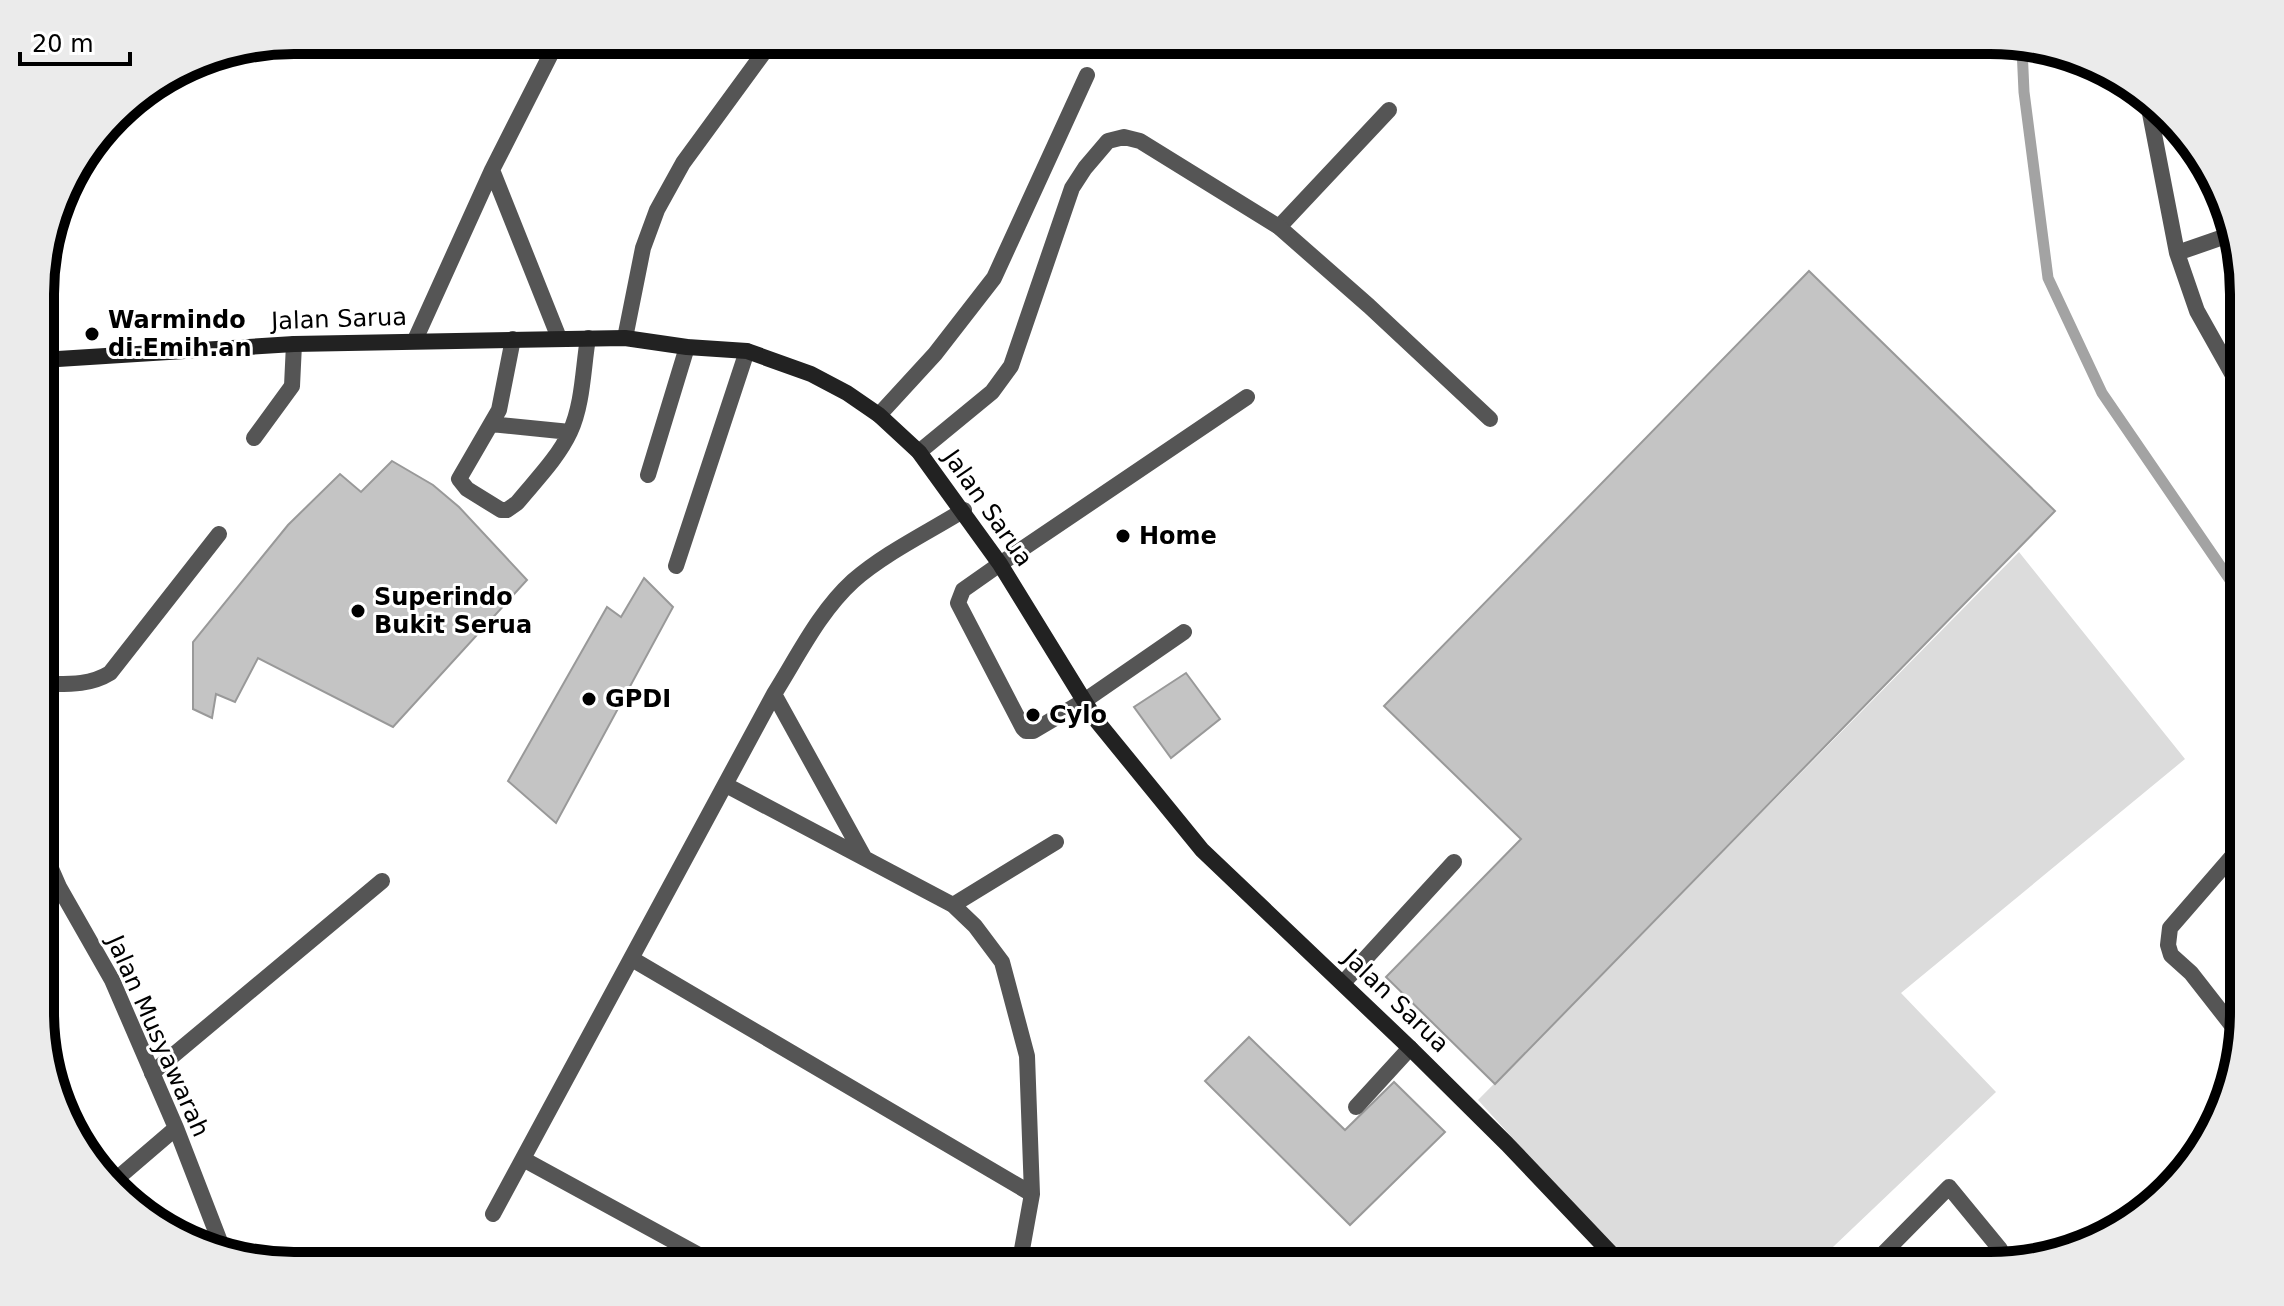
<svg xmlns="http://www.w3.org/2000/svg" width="2284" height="1306" font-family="'DejaVu Sans',sans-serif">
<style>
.green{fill:#dcdcdc}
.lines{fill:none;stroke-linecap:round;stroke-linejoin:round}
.stream{stroke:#a3a3a3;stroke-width:11}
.building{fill:#c4c4c4;stroke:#999;stroke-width:2}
.service{stroke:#555;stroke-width:16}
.minor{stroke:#555;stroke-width:16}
.secondary{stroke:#222;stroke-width:16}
.poi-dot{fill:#000;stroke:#fff;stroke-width:3}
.labels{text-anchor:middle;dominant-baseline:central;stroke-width:6;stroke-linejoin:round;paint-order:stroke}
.street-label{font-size:24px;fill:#000;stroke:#fff}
.poi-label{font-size:24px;font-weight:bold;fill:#000;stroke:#fff;text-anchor:start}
.rim{fill:none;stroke:#000;stroke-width:10}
</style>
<rect width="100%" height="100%" fill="#fff"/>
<path class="green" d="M2019,552L2185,759L1901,993L1996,1092L1813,1266H1629L1478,1100Z"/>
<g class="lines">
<path class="stream" d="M2022,48L2024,92L2048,278L2102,393L2243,599"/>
</g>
<path class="building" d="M1809,271L2055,511L1495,1084L1386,977L1521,839L1384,706Z
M392,461L433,485L459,507L527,580L393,727L258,658L235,702L216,694L212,718L193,709V642L288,525L340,474L361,492Z
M644,578L673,607L556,823L508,781L607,607L621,617Z
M1186,673L1220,719L1171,758L1134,707Z
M1249,1037L1345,1130L1394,1082L1445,1132L1350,1225L1205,1081Z"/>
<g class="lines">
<path class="service" d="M492,170L559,338
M1279,227L1389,110
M625,338L643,248L657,210L683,163L773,40
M513,339L499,410L459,479L467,489L501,510H507L517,503C535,481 558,458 570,432C583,404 583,368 588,338
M415,340L492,170L558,40
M879,415L935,354L994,278L1087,75
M491,424L570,432
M254,438L292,386L294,344
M648,475L687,347
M1000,564L963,590L958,603L1023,728L1026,731H1033L1084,701
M676,566L747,351
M1343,983L1454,862
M152,1073L382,881
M1356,1107L1410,1048
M1871,1266L1949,1187L2000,1249"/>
<path class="minor" d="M2148,103L2177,253L2197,311L2243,393
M2177,253L2229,235
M919,452L992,392L1011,366L1072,188L1085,168L1108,141L1124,137L1140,141L1279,227L1369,306L1490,419
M1000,564L1247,397
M42,684C66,684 89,686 110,673L219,534
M774,694L864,857
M1084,701L1184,632
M726,785L953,905L975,926L1002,962L1027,1056L1032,1194L1019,1266
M42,848L59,887L112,980L176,1128L222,1247
M2236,852L2170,928L2168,945L2171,955L2191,973L2241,1037
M953,905L1056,842
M632,959L1032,1194
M523,1159L719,1266
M113,1182L176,1128
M493,1214L774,694C798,656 819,612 853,581C885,553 927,533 964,510"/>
<path class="secondary" d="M42,360L294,344L625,338L687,347L747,351L811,374L847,393L879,415L919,452L1000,564L1096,720L1202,850L1410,1048L1507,1144L1623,1266"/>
</g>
<g class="poi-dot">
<circle cx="92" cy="334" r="8"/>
<circle cx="1123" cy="536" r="8"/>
<circle cx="358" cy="611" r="8"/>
<circle cx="589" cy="699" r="8"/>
<circle cx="1033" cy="715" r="8"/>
</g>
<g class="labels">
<g class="street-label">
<text transform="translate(339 319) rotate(-2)">Jalan Sarua</text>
<text transform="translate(988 508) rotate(55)">Jalan Sarua</text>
<text transform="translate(1396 1001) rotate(44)">Jalan Sarua</text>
<text transform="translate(158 1036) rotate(66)">Jalan Musyawarah</text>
</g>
<g class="poi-label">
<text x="108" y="320">Warmindo<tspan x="108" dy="28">di.Emih.an</tspan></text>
<text x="1139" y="536">Home</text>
<text x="374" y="597">Superindo<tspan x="374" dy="28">Bukit Serua</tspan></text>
<text x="605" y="699">GPDI</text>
<text x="1049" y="715">Cylo</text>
</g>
</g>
<path d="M0 0H2284V1306H0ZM294 54H1990A240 240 0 0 1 2230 294V1012A240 240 0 0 1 1990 1252H294A240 240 0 0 1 54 1012V294A240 240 0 0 1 294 54Z" fill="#ebebeb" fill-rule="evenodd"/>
<path class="rim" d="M294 54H1990A240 240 0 0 1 2230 294V1012A240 240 0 0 1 1990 1252H294A240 240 0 0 1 54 1012V294A240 240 0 0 1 294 54Z"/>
<path d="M20 52v12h110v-12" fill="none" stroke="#000000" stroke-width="4"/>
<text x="32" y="52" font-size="24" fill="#000000" stroke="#ffffff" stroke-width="6" paint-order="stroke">20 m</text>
</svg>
